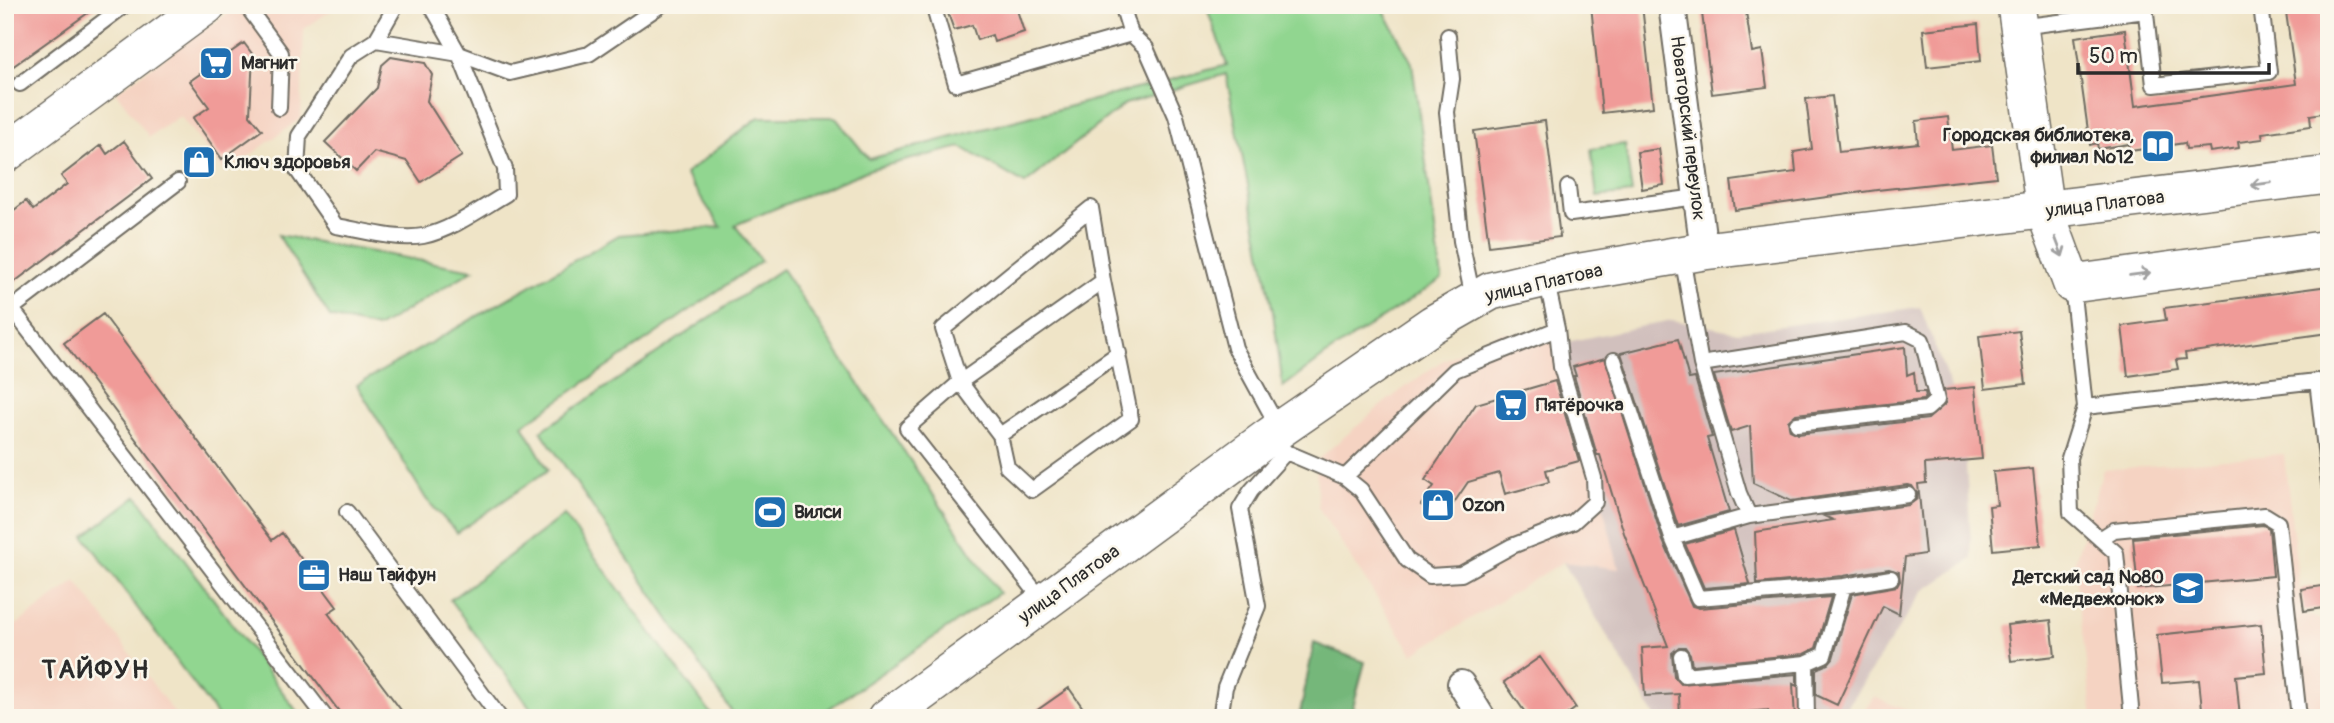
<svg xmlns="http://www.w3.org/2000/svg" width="2334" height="723" font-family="Pangolin,sans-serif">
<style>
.built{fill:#f5d3c2}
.industrial{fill:#d1c0bd}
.green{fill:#91d690;stroke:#5e805e;stroke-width:2}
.forest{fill:#74b77a;stroke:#507152;stroke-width:2}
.building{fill:#f09b98}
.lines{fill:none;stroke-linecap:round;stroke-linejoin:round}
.lane-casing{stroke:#706c62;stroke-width:18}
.street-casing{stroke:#706c62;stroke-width:30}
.secondary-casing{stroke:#706c62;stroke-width:40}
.lane{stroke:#fff;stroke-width:14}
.street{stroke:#fff;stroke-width:26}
.secondary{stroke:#fff;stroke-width:37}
.oneway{stroke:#a0a0a0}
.labels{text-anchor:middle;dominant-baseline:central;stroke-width:5;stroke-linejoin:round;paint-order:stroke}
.poi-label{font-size:19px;font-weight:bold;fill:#2b2b2b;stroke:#fbf7ec;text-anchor:start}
.street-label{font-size:19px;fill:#2b2b2b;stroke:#fbf7ec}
.district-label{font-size:26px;font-weight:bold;letter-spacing:2px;fill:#2b2b2b;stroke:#fbf7ec}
</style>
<rect width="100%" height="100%" fill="#fbf7ec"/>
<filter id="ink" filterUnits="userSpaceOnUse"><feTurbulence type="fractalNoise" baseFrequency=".0143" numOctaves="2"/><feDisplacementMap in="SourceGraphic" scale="14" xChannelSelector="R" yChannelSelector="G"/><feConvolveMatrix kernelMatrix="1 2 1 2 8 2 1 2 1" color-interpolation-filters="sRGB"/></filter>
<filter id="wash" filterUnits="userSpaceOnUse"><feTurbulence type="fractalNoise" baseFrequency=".00686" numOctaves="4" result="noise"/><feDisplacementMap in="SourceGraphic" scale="28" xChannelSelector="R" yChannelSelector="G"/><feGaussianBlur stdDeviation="1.57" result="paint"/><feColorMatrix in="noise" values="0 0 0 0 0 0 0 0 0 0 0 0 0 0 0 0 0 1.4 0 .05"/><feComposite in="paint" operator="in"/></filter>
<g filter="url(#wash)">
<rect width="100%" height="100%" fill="#efe4c7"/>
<path class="built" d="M240,5H339L304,29L301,118L226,173L180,116L149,137L116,92Z
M1503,332L1562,343L1620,570L1563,562L1413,654L1318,507L1316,461L1384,403L1440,362Z
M2284,454L2302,613L2329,623V718H2093L2074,564L2103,470Z
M76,581L178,718H5V633Z
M1874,697L1925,718H1858Z"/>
<path class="industrial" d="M1920,307L1963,420L1972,559L1923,591L1840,718H1656L1563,562L1619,569L1562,343L1672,320L1738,332Z"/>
<path class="green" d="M1206,5H1381L1412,63L1442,279L1330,352L1283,387L1273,312L1226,74L1125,104L1025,184L961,147L871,169L735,225L761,261L523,425L548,470L457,533L426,499L357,385L619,235L721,227L685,174L759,117H835L869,159L1227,65Z
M1625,144L1632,193L1597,197L1591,149Z
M278,235L473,270L377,328L330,317Z
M782,269L999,593L815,718H736L541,431Z
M137,496L301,717L300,718H219L84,536Z
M564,515L714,718H538L450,600Z"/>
<path class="forest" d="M1314,643L1365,662L1350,718H1299Z"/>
<g id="blocks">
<path class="building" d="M5,5H99L5,72Z
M945,5H1018L1017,10L1024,32L994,42L992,35L977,40L972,25L954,30Z
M1591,5H1642L1653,107L1602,113Z
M1701,5H1745L1752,52L1762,50L1767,87L1712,94Z
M2285,5H2329V112L2310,115L2311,126L2262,133L2263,139L2238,142L2239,148L2210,152L2209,147L2186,149L2185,143L2130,151L2129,144L2098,149L2097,143L2090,145L2075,37L2125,30L2135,106L2296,84Z
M1978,24L1981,61L1927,67L1923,30Z
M244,43L253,55L250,115L262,130L222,159L193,118L209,107L190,81Z
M391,57L425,63L432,75L427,101L462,156L421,182L407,161L374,152L356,171L325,142L377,88L382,65Z
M1832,96L1839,152L1918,143L1916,121L1948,117L1952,150L1992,145L1996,177L1877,190L1735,210L1731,181L1796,172L1794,152L1812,149L1806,99Z
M1545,121L1560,237L1489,246L1474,131Z
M124,141L152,179L5,289V217L26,201L33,210L67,184L61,176L101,145L107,154Z
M1659,149L1664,185L1642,189L1637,152Z
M2329,286V333L2185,353L2186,359L2176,360L2178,369L2128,376L2122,326L2166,320L2164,308Z
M103,314L272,540L282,533L337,607L328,613L407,718H344L64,343Z
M2019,331L2026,384L1985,389L1979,336Z
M1678,339L1689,379L1695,378L1712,437L1707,438L1729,512L1678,526L1621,353Z
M1905,347L1907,375L1914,372L1916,392H1925L1926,397L1923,400L1796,414L1788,421L1790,430L1798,434L1928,419L1946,403L1944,390L1975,387L1982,459L1925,464L1926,483L1918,484L1925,554L1905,557L1899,614L1883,606L1837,705L1816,695V669L1828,664L1833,658L1852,594L1897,586L1900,581L1899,572L1889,569L1843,576L1757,584L1755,532L1833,520L1824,516L1909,505L1917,499V493L1912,486L1907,485L1791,501L1753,483L1750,426L1731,432L1714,375Z
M1605,358L1663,541L1692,606L1699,608L1831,597L1816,648L1804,654L1692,665L1690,654L1685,647H1679L1672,653L1674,676L1681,684L1797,674V686L1793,684L1795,718H1769L1768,710L1680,718L1679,694L1645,696L1642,648L1668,646L1624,533L1600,455H1597L1574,376H1576L1573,367Z
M1555,381L1579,461L1546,470L1549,482L1505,494L1499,473L1468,482L1443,519L1421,505L1434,486L1425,480L1476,404Z
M2033,468L2041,545L1993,550L1989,506L1997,505L1993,472Z
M2263,525L2269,528L2273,576L2138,589L2133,538Z
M1734,530L1750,584L1704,588L1685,544Z
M2329,585V607L2304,611L2301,589Z
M2051,620L2055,656L2011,661L2007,625Z
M2261,624L2266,673L2236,676L2240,718H2203L2199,680L2162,683L2157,635Z
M1540,657L1576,708L1562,718H1529L1504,682Z
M1069,688L1090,718H1026Z"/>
</g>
</g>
<g filter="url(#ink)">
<use href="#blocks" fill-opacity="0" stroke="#706c62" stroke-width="2"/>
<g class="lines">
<g class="lane-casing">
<path id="lane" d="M246,5L281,53L279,108
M431,5L459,54L510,73L589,54L661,5
M933,5L956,84L1131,34L1122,5
M2145,5L2154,85L2269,72L2261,5
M2019,27L2146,11
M1131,34L1146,48L1176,116L1235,348L1271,414L1270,436L1286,452L1251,491L1240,509L1258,606L1225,687L1220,718
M1448,36L1452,79L1447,112L1461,241L1473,298
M376,40L459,54L505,169L506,194C482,208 450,231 423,236C398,241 361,230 336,226L297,170L299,136L351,56Z
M376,40L396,5
M20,84L125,5
M1568,187L1571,214L1697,197
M1682,256L1701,364L1906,332L1922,340L1937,400L1927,409L1797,424
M2072,285L2085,407
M12,309L326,718
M6,313L178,182
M1614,360L1672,538L1749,516L1739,493L1701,364
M1000,435L1119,353
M1286,452L1345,477L1361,490L1407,560L1430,576L1461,574L1512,546L1573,522L1595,502L1594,478L1561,367L1557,329L1546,278
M1345,477L1455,370L1557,329
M347,512L500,718
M1749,516L1908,495
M1672,538L1698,598L1844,586L1891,578
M2100,539L2114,530L2265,515L2278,523L2299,718
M1043,601L907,428L960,382L1103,281L1131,419L1032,490L1007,467L1000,435L960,382L943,329L1091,208L1103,281
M1681,656L1684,675L1806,663L1824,655L1844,586
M1806,663L1807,718
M2132,718L2116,553L2071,513L2069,458L2085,407L2317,381L2329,484"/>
</g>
<g class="street-casing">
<path id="street" d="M1672,5L1704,251
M1461,684L1482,718"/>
</g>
<g class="secondary-casing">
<path id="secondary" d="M2016,5L2045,211L2072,284L2329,249
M5,154L207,5
M887,718L1270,436L1433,324L1491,291L1546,278L1704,251L2329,175"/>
</g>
<use href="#lane" class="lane"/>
<use href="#street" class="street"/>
<use href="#secondary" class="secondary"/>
</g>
<defs><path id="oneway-shaft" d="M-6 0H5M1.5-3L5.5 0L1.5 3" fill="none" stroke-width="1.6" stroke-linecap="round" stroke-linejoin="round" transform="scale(1.75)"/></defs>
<g class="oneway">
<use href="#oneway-shaft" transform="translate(2261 184) rotate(173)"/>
<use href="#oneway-shaft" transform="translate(2059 247) rotate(69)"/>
<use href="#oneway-shaft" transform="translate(2140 274) rotate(-8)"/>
</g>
</g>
<defs>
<g id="supermarket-square" transform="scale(1.75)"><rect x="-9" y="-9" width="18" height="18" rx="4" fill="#1f6fb2" stroke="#fbf7ec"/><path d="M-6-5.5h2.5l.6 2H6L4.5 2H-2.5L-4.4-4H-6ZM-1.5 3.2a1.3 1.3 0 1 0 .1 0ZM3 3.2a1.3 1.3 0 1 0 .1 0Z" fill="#fff"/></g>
<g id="library-square" transform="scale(1.75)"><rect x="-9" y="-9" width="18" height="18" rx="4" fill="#1f6fb2" stroke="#fbf7ec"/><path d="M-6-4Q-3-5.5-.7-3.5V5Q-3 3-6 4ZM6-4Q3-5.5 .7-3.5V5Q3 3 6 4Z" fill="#fff"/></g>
<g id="shop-square" transform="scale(1.75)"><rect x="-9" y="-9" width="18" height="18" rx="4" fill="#1f6fb2" stroke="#fbf7ec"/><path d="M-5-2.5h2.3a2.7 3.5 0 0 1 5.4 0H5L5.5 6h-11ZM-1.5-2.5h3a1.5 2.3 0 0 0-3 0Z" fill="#fff"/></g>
<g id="stadium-square" transform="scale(1.75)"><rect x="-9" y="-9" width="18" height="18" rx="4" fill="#1f6fb2" stroke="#fbf7ec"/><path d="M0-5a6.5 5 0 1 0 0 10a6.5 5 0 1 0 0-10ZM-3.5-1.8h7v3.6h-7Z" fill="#fff"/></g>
<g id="office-square" transform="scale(1.75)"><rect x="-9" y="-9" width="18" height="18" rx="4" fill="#1f6fb2" stroke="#fbf7ec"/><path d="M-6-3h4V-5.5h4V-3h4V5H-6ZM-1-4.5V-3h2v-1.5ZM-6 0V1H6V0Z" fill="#fff"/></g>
<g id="school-square" transform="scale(1.75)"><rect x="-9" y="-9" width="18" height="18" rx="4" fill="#1f6fb2" stroke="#fbf7ec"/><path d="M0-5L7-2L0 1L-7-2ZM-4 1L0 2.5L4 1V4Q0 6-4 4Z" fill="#fff"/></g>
</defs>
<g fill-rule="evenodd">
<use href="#supermarket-square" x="216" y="63"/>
<use href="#library-square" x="2158" y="146"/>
<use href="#shop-square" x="199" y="162"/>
<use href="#supermarket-square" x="1511" y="405"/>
<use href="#shop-square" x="1438" y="505"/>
<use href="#stadium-square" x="770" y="512"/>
<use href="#office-square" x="314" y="575"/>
<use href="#school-square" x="2188" y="588"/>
</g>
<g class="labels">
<g class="poi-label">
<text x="241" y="63">Магнит</text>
<text x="2134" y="135" text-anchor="end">Городская библиотека,<tspan x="2134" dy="22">филиал №12</tspan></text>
<text x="224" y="162">Ключ здоровья</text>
<text x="1536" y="405">Пятёрочка</text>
<text x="1462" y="505">Ozon</text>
<text x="794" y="512">Вилси</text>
<text x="338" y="575">Наш Тайфун</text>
<text x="2164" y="577" text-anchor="end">Детский сад №80<tspan x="2164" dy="22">«Медвежонок»</tspan></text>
</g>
<g class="street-label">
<text transform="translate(1688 128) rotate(83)">Новаторский переулок</text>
<text transform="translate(2105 204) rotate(-7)">улица Платова</text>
<text transform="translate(1544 283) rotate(-13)">улица Платова</text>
<text transform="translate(1069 584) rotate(-36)">улица Платова</text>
</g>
<g class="district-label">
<text x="96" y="670">ТАЙФУН</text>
</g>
</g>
<rect width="2334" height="723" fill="none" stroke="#fbf7ec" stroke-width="28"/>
<path d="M2078 63v10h191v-10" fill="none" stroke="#2b2b2b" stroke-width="3.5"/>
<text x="2089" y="63" font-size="21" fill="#2b2b2b" stroke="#fbf7ec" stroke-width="5" paint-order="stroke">50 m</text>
</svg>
